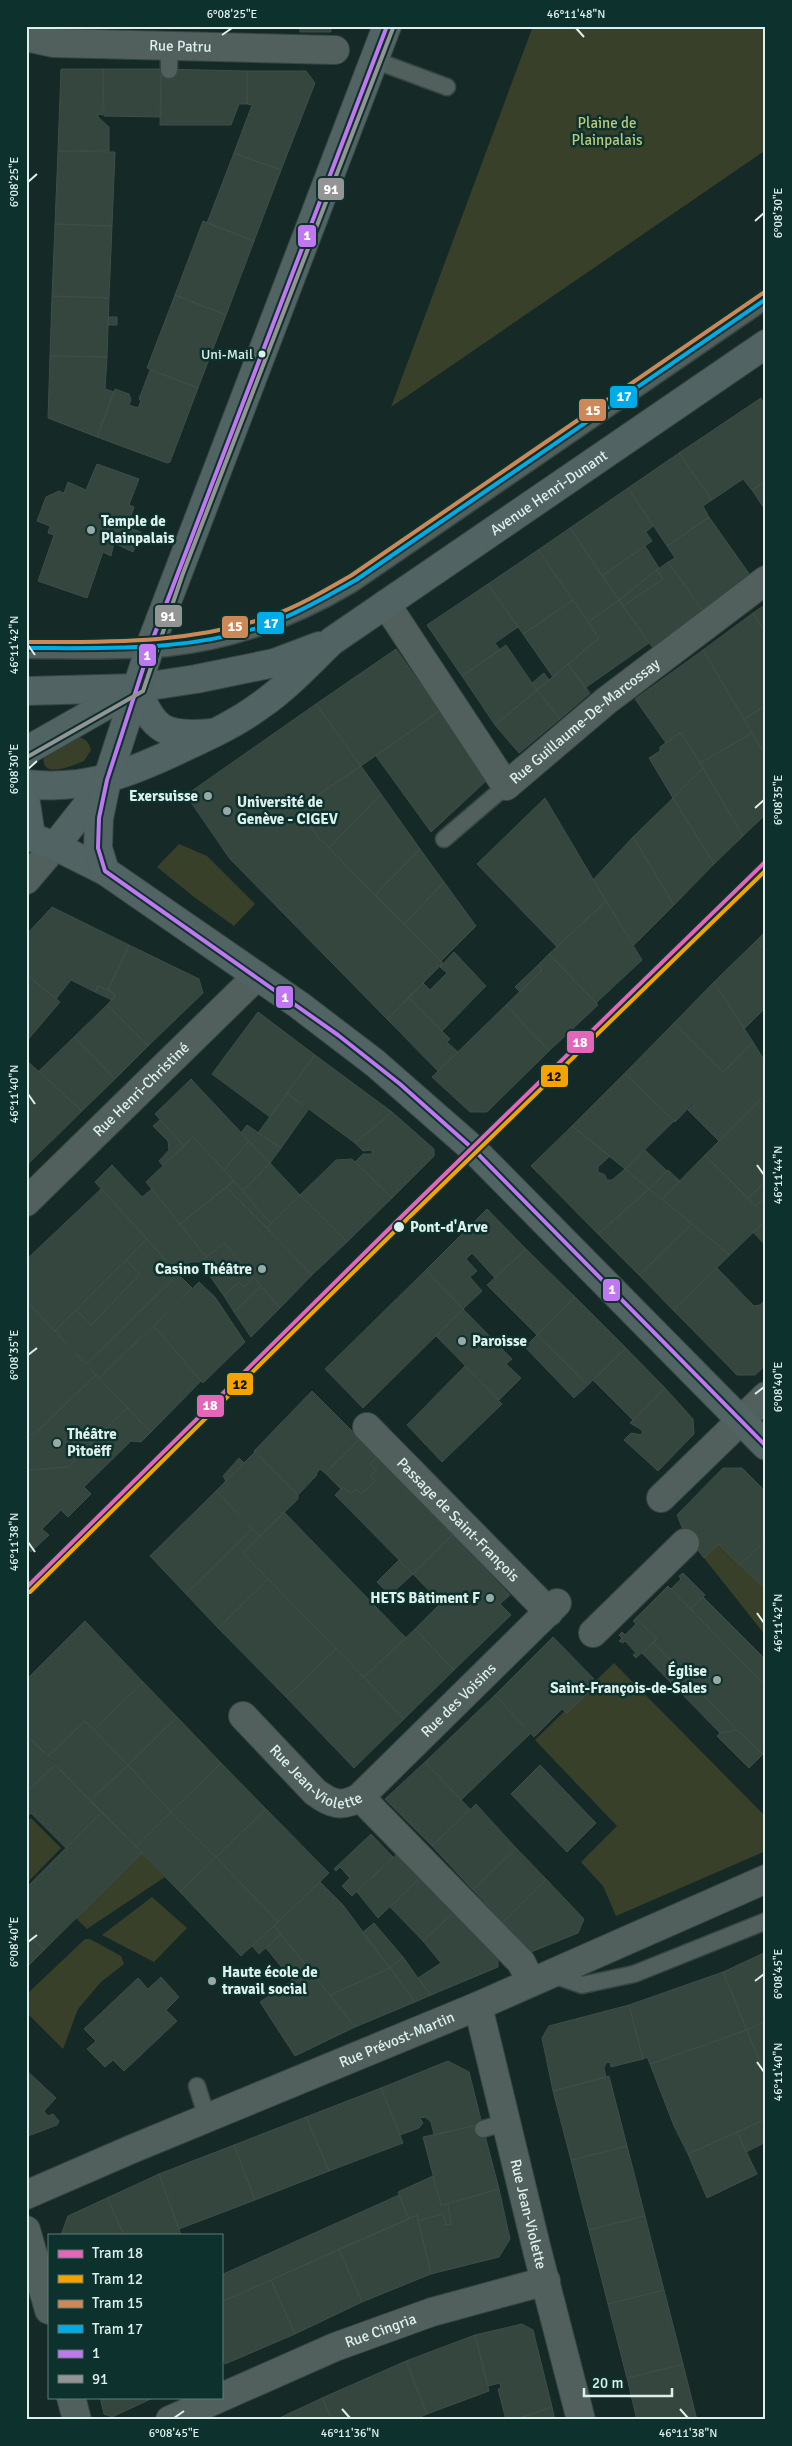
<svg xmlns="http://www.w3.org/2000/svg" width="792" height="2446" font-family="Signika,sans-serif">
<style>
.green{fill:#394029}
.building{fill:#35463f;stroke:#404d48}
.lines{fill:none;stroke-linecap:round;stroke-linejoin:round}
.lane-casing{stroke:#374643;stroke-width:19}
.street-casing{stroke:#374643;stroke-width:30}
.secondary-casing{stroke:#374643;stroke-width:30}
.lane{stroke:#51605d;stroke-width:16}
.street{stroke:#51605d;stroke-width:28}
.secondary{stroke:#516362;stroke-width:28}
.bus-1-casing{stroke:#0d312c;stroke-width:8}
.bus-2-casing{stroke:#0d312c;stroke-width:8}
.bus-1{stroke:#c176f2;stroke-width:4}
.bus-2{stroke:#949494;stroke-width:4}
.tram-1-casing{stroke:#0d312c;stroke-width:8}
.tram-2-casing{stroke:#0d312c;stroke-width:8}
.tram-3-casing{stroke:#0d312c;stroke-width:8}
.tram-4-casing{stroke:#0d312c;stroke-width:8}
.tram-1{stroke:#e466b8;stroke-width:4}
.tram-2{stroke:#f5a300;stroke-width:4}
.tram-3{stroke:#ce8858;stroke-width:4}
.tram-4{stroke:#00ace7;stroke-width:4}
.ticks{fill:none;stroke:#ddf0ed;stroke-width:2}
.bus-dot{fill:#ddf0ed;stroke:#0d312c;stroke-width:2}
.poi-dot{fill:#97aaa7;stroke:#0d312c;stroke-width:2}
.labels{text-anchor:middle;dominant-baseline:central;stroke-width:5;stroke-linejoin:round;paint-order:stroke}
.bus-label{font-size:14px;fill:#ddf0ed;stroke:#0d312c;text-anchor:end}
.street-label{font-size:15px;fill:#ddf0ed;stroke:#0d312c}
.park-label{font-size:15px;fill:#bbc97d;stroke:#0d312c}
.poi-label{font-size:15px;font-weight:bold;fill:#ddf0ed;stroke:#0d312c;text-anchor:start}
.stop-label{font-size:15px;font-weight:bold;fill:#ddf0ed;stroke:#0d312c;text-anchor:start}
.line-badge{stroke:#0d312c;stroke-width:2}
.badge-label{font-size:14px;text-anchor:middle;font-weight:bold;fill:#fff}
.pale-badge-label{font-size:14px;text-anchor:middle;font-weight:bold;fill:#111}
.neatline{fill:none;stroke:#ddf0ed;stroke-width:2}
.ticks-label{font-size:12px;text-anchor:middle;fill:#ddf0ed}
</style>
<rect width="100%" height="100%" fill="#152926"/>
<path class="green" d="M533,26H766V150L391,407Z
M78,737C86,739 89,742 91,750L84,761C71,766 36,782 45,751Z
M179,844L207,856L255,904L234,926L194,897L157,867Z
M719,1544L766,1590V1636L704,1558Z
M614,1663L766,1817V1851L616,1916L603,1886L581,1862L617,1826L535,1740Z
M31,1818L61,1848L28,1882L26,1822Z
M142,1853L165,1877L87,1929L76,1918Z
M152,1897L187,1928L154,1962L102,1935Z
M85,1939H90L121,1956L124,1964L101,1982L78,2009L63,2049L26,2012V1995Z"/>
<path class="building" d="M300,26H331V32H300Z
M61,69H103V115L98,114V117L109,127V151H58Z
M103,69H161V117L104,116Z
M161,69L247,71V104H239L231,125H160Z
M247,71H306L315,83L281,170L234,153L252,105L247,104Z
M58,151L115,152L112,226L55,224Z
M234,153L281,170L254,241L207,223Z
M203,221L254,241L226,315L175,295Z
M55,224L112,226L109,298L52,296Z
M175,295L226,315L198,388L147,368Z
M52,296L109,298L107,357L50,356Z
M109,317H117V325H108Z
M50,356L107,357L105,389L114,392L97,437L48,418Z
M150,370L198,388L170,462L167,463L97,437L115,389L129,394L131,400L129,405L138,408L141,401L139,399Z
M761,398L766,406V481L752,490L743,479L712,500L679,453Z
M679,453L712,500L703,506L709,517L667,546L628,488Z
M97,464L139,479L129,505L134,507L127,527L141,532L133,552L114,543L111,556L103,552L87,598L38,581L54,535L48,533L50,526L37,521L46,497L59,491L64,493L68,482L86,490Z
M766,481V511L752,490Z
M628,488L653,526L646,532L652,541L602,576L570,528Z
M709,517L750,575L703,611L668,562L675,558L667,546Z
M570,528L619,600L588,622L538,550Z
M645,546L659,568L619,600L602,576Z
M538,550L573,600L523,634L488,584Z
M668,562L703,611L653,648L623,606L663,579L657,570Z
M657,570L663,579L623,606L619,600Z
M488,584L518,627L495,643L500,650L462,676L427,625Z
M573,600L599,638L553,677L523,634Z
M619,600L649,643L585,688L568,664L599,638L588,622Z
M766,604V634L753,613Z
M753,613L766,634V705L744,719L703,650Z
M506,645L537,690L495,725L462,676Z
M396,649L439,711L361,766L316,704Z
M703,650L752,733L700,763L681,732L666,743L635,699Z
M568,664L590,693L560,719L537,690Z
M544,673L549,680L537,690L532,683Z
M537,690L560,719L519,753L495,725Z
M316,704L361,766L299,808L316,835L443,963L387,1019L230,859L186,795Z
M766,705V756L744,719Z
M439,711L487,780L431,832L376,756Z
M681,732L703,768L673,798L649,758L660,751V747Z
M752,733L766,756V814L743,836L700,763Z
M361,766L381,794L329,848L316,835L299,808Z
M703,768L743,836L714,864L673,798Z
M381,794L420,849L375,895L329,848Z
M545,798L606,901L557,947L477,864Z
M673,798L714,864L674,905L633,837Z
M633,837L674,905L634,945L593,880Z
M420,849L444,882L404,924L375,895Z
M444,882L476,926L441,961L404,924Z
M606,901L642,960L596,1003L549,954Z
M52,907L129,945L108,990L98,986L95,992L71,980L56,999L26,974V935Z
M766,931V951L756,941Z
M756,941L766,951V1007L744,1029L714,982Z
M129,945L199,979L203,993L148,1046L107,1005L115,996L108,990Z
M454,952L486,986L442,1031L409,998L423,983L430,990L447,973L440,967Z
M549,954L598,1005L549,1051L506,1005L542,970L538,965Z
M538,965L542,970L520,992L515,987Z
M26,974L60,1002L26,1042Z
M714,982L753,1042L723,1072L674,1023Z
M98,986L114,993L115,996L112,1000L95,992Z
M409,998L450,1039L447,1042L458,1052L438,1071L387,1019Z
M107,1005L148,1046L115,1079L74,1037Z
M506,1005L549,1051L487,1112H470L432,1077Z
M258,1012L315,1055L270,1117L212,1074Z
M674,1023L723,1072L675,1122L625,1073Z
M74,1037L115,1079L82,1111L39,1071Z
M753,1042L766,1063V1094L719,1141L688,1110Z
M315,1055L392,1112L355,1143L287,1093Z
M26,1060L82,1111L26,1166Z
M625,1073L674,1121L625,1169L572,1126Z
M191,1079L249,1141L224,1170L193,1137L184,1146L155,1114Z
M287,1093L308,1110L281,1148L258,1133Z
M766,1094V1181L748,1198L705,1155Z
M392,1112L434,1149V1156L392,1198L355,1162L363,1154H372V1150L363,1151L355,1143Z
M160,1120L184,1146L163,1166L159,1161L169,1150L168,1141L153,1126Z
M247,1125L281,1148L270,1163L241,1133Z
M572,1126L610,1156L598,1167V1172L605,1175L607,1180H612L625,1169L649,1189L598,1234L531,1166Z
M193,1137L234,1181L180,1224L146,1182Z
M249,1141L270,1163L243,1191L224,1170Z
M645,1150L667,1171L649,1189L625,1169Z
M705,1155L755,1206L766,1197V1220L730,1255L662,1199Z
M352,1159L392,1198L347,1242L300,1195L336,1160Z
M270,1163L300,1195L271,1224L243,1191Z
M112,1165L142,1197L152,1189L206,1257L200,1262H190L178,1274L95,1182Z
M668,1170L680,1181L662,1199L649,1189Z
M234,1181L271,1224L267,1228L226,1187Z
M766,1181V1197L755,1206L748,1198Z
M226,1187L312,1275L280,1308L224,1243L206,1257L180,1224Z
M101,1189L147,1239L55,1331L26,1301V1260Z
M649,1189L692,1224L639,1275L598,1234Z
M300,1195L347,1242L312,1275L267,1228Z
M487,1209L526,1249L495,1278L472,1253L466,1259L477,1271L470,1277L482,1291L463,1309L426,1270Z
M766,1220V1246L753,1232Z
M692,1224L730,1255L673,1310L639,1275Z
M147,1239L178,1274L87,1364L55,1331L76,1310L91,1325L140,1274L126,1260Z
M224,1243L254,1277L244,1287L239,1282L224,1296L200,1262Z
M526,1249L575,1297L537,1335L487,1285Z
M126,1260L140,1274L91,1325L76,1310Z
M717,1268L754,1306L760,1305L766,1299V1365L755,1375H737L673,1310Z
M426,1270L463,1309L363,1408L325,1369Z
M178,1274L192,1288L99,1378L87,1364Z
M254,1277L261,1286L234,1312L224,1296L239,1282L244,1287Z
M199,1282L215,1297L245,1342L203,1383L154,1326Z
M261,1286L280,1308L251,1337L234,1312Z
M575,1297L626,1348L588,1385L537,1335Z
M26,1301L96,1375L32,1436L28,1432L26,1434Z
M463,1309L512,1359L506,1364L521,1378L499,1400L436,1336Z
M154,1326L201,1381L151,1432L99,1378Z
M537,1335L588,1385L574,1398L525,1347Z
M626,1348L665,1388L633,1420L593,1380Z
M465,1366L502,1404L442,1462L407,1425Z
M96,1375L127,1408L68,1467L27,1470L26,1434L28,1432L32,1436Z
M665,1388L693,1419L694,1434L658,1471L624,1440L631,1433L642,1435V1430L630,1423Z
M312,1391L360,1439L325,1473L320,1469L316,1474L317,1475L298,1495L254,1451Z
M127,1408L151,1432L141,1442L131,1441L84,1487L91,1494L68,1517L61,1510L42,1529L49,1535L31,1552L26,1547V1471L68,1467Z
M360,1439L377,1457L370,1464L377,1470L370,1476L375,1481L361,1494L356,1489L351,1494L343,1487L341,1489L325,1473Z
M255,1452L298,1495V1499L260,1536L216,1491Z
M377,1457L452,1535L413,1574L335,1495L343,1487L351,1494L356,1489L361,1494L375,1481L370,1476L377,1470L370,1464Z
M239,1458L244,1463L226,1481L223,1476Z
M723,1468H742L766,1492V1539L740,1565L719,1544L704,1558L684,1532L677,1515Z
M216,1491L252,1529L186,1594L150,1556Z
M284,1512L406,1638L364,1677L243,1553Z
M252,1529L260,1536L243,1553L268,1579L218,1628L186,1594Z
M452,1535L510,1595L500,1604L511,1615L454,1670L415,1629L441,1603L413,1574Z
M766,1539V1590L740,1565Z
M399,1560L413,1574L390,1595L377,1582Z
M683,1573L705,1595L690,1609L671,1589L681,1579L679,1576Z
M268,1579L336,1649L286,1697L218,1628Z
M668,1586L766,1686V1750L763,1754L737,1730L653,1642L657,1639L636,1618Z
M703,1597L766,1660V1686L690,1609Z
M636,1618L657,1639L636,1658L633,1655L636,1653L625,1641L623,1643L619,1641L622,1638L619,1635L622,1632L625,1635L636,1624L633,1621Z
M85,1621L143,1682L94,1730L85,1721L48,1756L26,1734V1680Z
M415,1629L454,1670L404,1719L364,1677Z
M553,1637L594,1679L591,1680L596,1685L567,1713L562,1709L534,1737L495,1695Z
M653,1642L737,1730L720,1733L642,1653Z
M336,1649L404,1719L354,1768L286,1697Z
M143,1682L177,1717L128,1765L94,1730Z
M495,1695L530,1734L461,1800L425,1762Z
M177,1717L221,1763L171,1812L128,1765Z
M85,1721L128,1765L90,1801L48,1756Z
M737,1730L763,1754L749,1768L717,1736L720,1733Z
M26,1734L55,1765L26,1793Z
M425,1762L470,1809L432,1846L385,1799Z
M221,1763L266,1809L216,1857L171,1812Z
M55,1765L102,1812L66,1848L31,1813L26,1818V1793Z
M128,1765L171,1812L136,1847L90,1801Z
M540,1765L596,1823L567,1852L511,1794Z
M476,1804L516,1848L473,1890L432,1846Z
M266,1809L329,1873L278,1922L216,1857Z
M102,1812L142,1853L44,1950L26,1931V1888Z
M171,1812L216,1857L180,1892L136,1847Z
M371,1834L393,1857L352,1896L342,1886L350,1878L340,1867L336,1871L334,1869Z
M516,1848L546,1879L503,1922L473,1890Z
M398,1853L421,1877L378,1918L357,1892Z
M216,1857L278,1922L241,1956L180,1892Z
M421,1877L454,1912L423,1941L390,1907Z
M546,1879L584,1919L578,1933L531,1952L503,1922Z
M320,1882L343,1905L390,1968L330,1995L274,1926Z
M454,1912L498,1957V1967L431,1995L418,1978L441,1963L423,1941Z
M374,1923L403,1957L390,1968L362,1933Z
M274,1926L281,1934L259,1954L252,1946Z
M26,1931L44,1950L26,1968Z
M281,1934L309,1969L292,1980L266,1948Z
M766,1952V2021L747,2030L723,1972Z
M403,1957L418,1978L431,1995L415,2002L390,1968Z
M390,1968L415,2002L355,2027L330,1995Z
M309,1969L355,2027L295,2056L260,2002Z
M723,1972L747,2030L650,2064L647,2057L643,2059L629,2005Z
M161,1977L179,1997L166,2010L177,2021L124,2071L113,2060L105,2067L87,2049L96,2041L84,2029L138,1978L148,1989Z
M629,2005L643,2059L611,2067L610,2062L606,2063L604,2068L606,2077L553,2091L542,2038L549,2026Z
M766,2021V2078L747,2030Z
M747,2030L766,2078V2119L688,2154L674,2126L650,2064Z
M448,2061L469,2072L482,2124L434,2135L431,2122L425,2117L420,2118L423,2123L419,2128L400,2135L381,2088Z
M26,2070L56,2098L44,2111L48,2116L53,2114L59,2121L57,2125L28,2136Z
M609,2076L627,2146L571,2160L553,2091Z
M381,2088L403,2143L329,2171L306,2117Z
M306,2117L329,2171L255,2200L234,2145Z
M766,2119V2142L746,2152L737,2132Z
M482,2124L499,2189L441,2205L423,2137Z
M737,2132L757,2174L707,2198L688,2154Z
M234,2145L255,2200L179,2229L159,2174Z
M627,2146L645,2216L589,2230L571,2160Z
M159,2174L181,2235H124L107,2198Z
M433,2176L441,2205L448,2204L451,2224L446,2225L443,2214L418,2221L417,2215L409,2219L398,2192Z
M499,2189L510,2239L499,2257L431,2274L418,2221L443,2214L446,2225L451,2224L448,2204Z
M399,2195L409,2219L221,2302V2275Z
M107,2198L124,2235H61L68,2216Z
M417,2215L431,2274L362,2302L339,2249Z
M645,2216L664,2290L608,2304L589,2230Z
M339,2249L362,2302L295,2334L271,2280Z
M271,2280L295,2334L225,2364L221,2352V2302Z
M664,2290L683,2364L627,2378L608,2304Z
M522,2324L533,2330L552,2407L514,2420H506L498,2389H501L500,2383L488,2386L475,2335Z
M475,2335L489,2391L427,2414L406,2361Z
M406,2361L427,2414L414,2420H332L322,2398Z
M683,2364L697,2420H637L627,2378Z
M100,2397H155L112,2417L104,2414Z
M322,2398L332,2420H275L318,2400Z
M552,2407L555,2420H514Z"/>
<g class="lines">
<g class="lane-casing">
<path id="lane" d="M374,60L447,87
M169,70V45
M26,650C73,650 121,652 167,648C234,641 295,618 352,584L766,300
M444,839L506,786
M551,1974L582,1985L634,1974L766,1921
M197,2086L207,2118
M483,2129L507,2122"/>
</g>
<g class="street-casing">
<g id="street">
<path id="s1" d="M26,37L54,43L335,50"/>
<path id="s2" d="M386,604L506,786L606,701L766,580"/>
<path d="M26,880L55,846"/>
<path id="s3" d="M26,1202L257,976"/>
<path id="s4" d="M367,1427L549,1612"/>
<path d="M661,1498L766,1396"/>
<path d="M593,1633L685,1543"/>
<path id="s5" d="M243,1716L315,1792C331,1804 342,1808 360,1797L557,1603"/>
<path d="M360,1797L521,1962L531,1982"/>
<path id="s6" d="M478,2006L537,2250L581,2420"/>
<path id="s7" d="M26,2195L132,2149L478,2006L766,1879"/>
<path d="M26,2230L49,2310"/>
<path d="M71,2397L77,2420"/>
<path id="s8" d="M170,2420L335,2347L432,2312L546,2281"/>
</g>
</g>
<g class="secondary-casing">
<g id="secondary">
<path d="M137,688C153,731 165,737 211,733"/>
<path d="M26,691L137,688L196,679L274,663L319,646"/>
<path d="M26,751L133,690"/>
<path id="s9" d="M26,784C88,791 133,772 187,746C213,734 238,722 261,705C287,687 309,663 332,641L766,344"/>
<path d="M26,803L31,836"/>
<path d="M26,835L55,846L105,871L299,1005L375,1063L472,1148L766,1446"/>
<path d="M55,846L103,785"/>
<path d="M105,871L98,848L99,818L107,780L152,641L387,26"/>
</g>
</g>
<use href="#lane" class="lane"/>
<use href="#street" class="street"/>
<use href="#secondary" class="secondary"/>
<g class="bus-1-casing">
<path id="bus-1" d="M105,871L98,848L99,818L107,780L152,641L387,26
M105,871L338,1035L400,1084L472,1148L766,1446"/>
</g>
<g class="bus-2-casing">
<path id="bus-2" d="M29,756L143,691L182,576L393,28"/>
</g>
<use href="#bus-1" class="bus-1"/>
<use href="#bus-2" class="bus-2"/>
<g class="tram-1-casing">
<path id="tram-1" d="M26,1588L395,1223L766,861"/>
</g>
<g class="tram-2-casing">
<path id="tram-2" d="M30,1592L399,1227L766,870"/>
</g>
<g class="tram-3-casing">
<path id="tram-3" d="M26,642C109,642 192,644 271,616C299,606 326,590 352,575L766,291"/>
</g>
<g class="tram-4-casing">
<path id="tram-4" d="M26,648C109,648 196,652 274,622C303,611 329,595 356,580L766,299"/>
</g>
<use href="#tram-1" class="tram-1"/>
<use href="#tram-2" class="tram-2"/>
<use href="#tram-3" class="tram-3"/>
<use href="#tram-4" class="tram-4"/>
</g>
<path class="ticks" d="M576,28L584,37M222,35L232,28M28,182L37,174M755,221L764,213M28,645L35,655M28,769L37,761M755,808L764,800M28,1094L35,1104M757,1165L764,1175M28,1355L37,1348M755,1394L764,1387M28,1542L35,1552M757,1613L764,1623M28,1942L37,1935M755,1981L764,1974M757,2062L764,2072M342,2409L350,2418M680,2409L688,2418M174,2418L184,2411"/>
<g class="bus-dot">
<circle cx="262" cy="354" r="4.5"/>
<circle cx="399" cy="1227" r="6"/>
</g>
<g class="poi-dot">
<circle cx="91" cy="530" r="5"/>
<circle cx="208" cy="796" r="5"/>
<circle cx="227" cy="811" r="5"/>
<circle cx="262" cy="1269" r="5"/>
<circle cx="462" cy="1341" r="5"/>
<circle cx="57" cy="1443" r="5"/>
<circle cx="490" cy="1598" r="5"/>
<circle cx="717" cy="1680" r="5"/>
<circle cx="212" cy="1981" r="5"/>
</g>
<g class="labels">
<g class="bus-label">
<text x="253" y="354">Uni-Mail</text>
</g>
<g class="street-label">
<text stroke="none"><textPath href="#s1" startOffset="155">Rue Patru</textPath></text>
<text stroke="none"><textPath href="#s9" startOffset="611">Avenue Henri-Dunant</textPath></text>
<text stroke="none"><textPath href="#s2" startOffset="320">Rue Guillaume-De-Marcossay</textPath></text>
<text stroke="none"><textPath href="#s3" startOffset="161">Rue Henri-Christiné</textPath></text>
<text stroke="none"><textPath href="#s4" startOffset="130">Passage de Saint-François</textPath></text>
<text stroke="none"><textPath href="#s5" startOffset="292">Rue des Voisins</textPath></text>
<text stroke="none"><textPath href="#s5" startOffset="99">Rue Jean-Violette</textPath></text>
<text stroke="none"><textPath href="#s7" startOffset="402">Rue Prévost-Martin</textPath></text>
<text stroke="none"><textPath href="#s6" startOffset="214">Rue Jean-Violette</textPath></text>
<text stroke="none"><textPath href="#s8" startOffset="229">Rue Cingria</textPath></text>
</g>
<g class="park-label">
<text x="607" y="123">Plaine de<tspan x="607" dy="17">Plainpalais</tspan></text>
</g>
<g class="poi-label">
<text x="101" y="521">Temple de<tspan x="101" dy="17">Plainpalais</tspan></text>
<text x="198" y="796" text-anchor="end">Exersuisse</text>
<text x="237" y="802">Université de<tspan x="237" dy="17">Genève - CIGEV</tspan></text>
<text x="252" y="1269" text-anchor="end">Casino Théâtre</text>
<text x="472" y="1341">Paroisse</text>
<text x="67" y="1434">Théâtre<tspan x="67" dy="17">Pitoëff</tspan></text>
<text x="480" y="1598" text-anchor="end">HETS Bâtiment F</text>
<text x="707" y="1671" text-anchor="end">Église<tspan x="707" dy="17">Saint-François-de-Sales</tspan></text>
<text x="222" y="1972">Haute école de<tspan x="222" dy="17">travail social</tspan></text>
</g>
<g class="stop-label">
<text x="410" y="1227">Pont-d'Arve</text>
</g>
</g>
<g class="line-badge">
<rect x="317" y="177" width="28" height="24" rx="5" fill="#949494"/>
<rect x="297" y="224" width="20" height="24" rx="5" fill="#c176f2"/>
<rect x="609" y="385" width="29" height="24" rx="5" fill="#00ace7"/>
<rect x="578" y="398" width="29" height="24" rx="5" fill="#ce8858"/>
<rect x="154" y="604" width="29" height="24" rx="5" fill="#949494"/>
<rect x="256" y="611" width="29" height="24" rx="5" fill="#00ace7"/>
<rect x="221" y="615" width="28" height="24" rx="5" fill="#ce8858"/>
<rect x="138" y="643" width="19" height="24" rx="5" fill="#c176f2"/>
<rect x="275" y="985" width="19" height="24" rx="5" fill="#c176f2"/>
<rect x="566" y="1030" width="29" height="24" rx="5" fill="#e466b8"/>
<rect x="540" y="1064" width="29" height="24" rx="5" fill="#f5a300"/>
<rect x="602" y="1278" width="19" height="24" rx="5" fill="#c176f2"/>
<rect x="226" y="1372" width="28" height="24" rx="5" fill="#f5a300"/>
<rect x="196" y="1394" width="29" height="24" rx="5" fill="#e466b8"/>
</g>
<g class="badge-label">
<text x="331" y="194">91</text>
<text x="307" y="240">1</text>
<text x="624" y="401">17</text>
<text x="593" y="415">15</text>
<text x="168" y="621">91</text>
<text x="271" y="628">17</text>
<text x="235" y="631">15</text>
<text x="147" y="660">1</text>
<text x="285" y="1002">1</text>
<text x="580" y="1047">18</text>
<text x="612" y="1294">1</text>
<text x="210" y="1410">18</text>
</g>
<g class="pale-badge-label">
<text x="554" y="1081">12</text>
<text x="240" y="1389">12</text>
</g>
<rect width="792" height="2446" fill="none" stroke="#0d312c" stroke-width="55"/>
<rect x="48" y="2234" width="175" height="165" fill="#0d312c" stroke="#607d79"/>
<rect x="58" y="2250" width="25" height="8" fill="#e466b8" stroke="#607d79"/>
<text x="92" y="2258" font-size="15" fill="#ddf0ed">Tram 18</text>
<rect x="58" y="2275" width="25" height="8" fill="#f5a300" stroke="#607d79"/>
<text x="92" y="2284" font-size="15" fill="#ddf0ed">Tram 12</text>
<rect x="58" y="2300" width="25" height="8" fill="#ce8858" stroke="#607d79"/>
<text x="92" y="2308" font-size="15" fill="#ddf0ed">Tram 15</text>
<rect x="58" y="2325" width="25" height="8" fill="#00ace7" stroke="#607d79"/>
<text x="92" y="2334" font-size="15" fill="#ddf0ed">Tram 17</text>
<rect x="58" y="2350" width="25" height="8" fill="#c176f2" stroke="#607d79"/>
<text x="92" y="2358" font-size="15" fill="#ddf0ed">1</text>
<rect x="58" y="2375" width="25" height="8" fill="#949494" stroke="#607d79"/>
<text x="92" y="2384" font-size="15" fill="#ddf0ed">91</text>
<path d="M584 2388v8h88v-8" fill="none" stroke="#ddf0ed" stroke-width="2.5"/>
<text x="592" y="2388" font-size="15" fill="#ddf0ed" stroke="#0d312c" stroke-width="4" paint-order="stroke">20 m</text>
<rect x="28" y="28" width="736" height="2390" class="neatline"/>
<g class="ticks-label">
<text x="232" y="18">6°08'25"E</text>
<text x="576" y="18">46°11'48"N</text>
<text transform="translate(14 182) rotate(-90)" y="4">6°08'25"E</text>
<text transform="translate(778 213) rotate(-90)" y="4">6°08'30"E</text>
<text transform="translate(14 645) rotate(-90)" y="4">46°11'42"N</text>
<text transform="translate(14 769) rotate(-90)" y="4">6°08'30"E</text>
<text transform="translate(778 800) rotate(-90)" y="4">6°08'35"E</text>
<text transform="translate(14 1094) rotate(-90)" y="4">46°11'40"N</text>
<text transform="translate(778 1175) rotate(-90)" y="4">46°11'44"N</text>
<text transform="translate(14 1355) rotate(-90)" y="4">6°08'35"E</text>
<text transform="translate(778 1387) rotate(-90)" y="4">6°08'40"E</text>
<text transform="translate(14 1542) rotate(-90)" y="4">46°11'38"N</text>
<text transform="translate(778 1623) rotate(-90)" y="4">46°11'42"N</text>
<text transform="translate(14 1942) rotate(-90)" y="4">6°08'40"E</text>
<text transform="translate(778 1974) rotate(-90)" y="4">6°08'45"E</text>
<text transform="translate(778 2072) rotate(-90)" y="4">46°11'40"N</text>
<text x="174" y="2437">6°08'45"E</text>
<text x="350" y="2437">46°11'36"N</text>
<text x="688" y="2437">46°11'38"N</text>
</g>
</svg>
